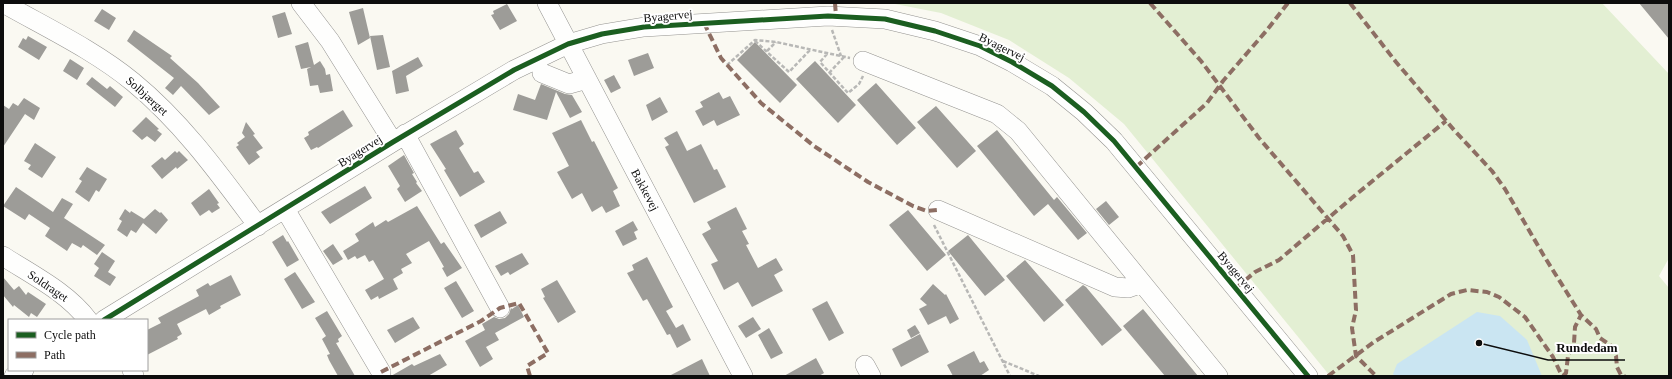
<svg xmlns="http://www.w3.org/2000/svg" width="1672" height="379" font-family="'Times New Roman',serif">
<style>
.green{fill:#e3efd3}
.water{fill:#cae5f2}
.building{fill:#9d9c98}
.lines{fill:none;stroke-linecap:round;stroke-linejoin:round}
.minor-casing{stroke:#949390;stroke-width:20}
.path{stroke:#b8b8b6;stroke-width:2.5;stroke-dasharray:4 2;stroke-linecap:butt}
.minor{stroke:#fefefd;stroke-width:19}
.quiet{stroke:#8d6e63;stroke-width:4;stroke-dasharray:8 4;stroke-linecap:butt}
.cycleway-casing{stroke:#fff;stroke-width:8}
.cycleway{stroke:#1b5e20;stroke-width:5}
.labels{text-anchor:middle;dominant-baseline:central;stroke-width:4;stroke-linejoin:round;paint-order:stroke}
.street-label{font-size:12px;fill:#0d0d0d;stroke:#fff}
.leader{fill:none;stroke:#0d0d0d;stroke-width:1.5}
.callout-dot{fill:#0d0d0d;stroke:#fff;stroke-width:1.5}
.callout-label{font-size:13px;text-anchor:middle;font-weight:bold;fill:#0d0d0d;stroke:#fff;stroke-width:4;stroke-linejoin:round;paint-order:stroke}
</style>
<rect width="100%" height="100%" fill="#faf9f2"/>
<path class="green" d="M890,3H1602L1669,74V258L1659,276L1669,288V376H1330L1124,124L1069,78L1009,40L941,13Z"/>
<path class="water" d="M1477,312L1500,316L1527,340L1542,376H1395L1393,374L1397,364Z"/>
<path class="building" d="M1639,3H1669V39Z
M507,4L517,21L500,30L491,15L494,14L493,11Z
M363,8L370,38L358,45L349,12Z
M102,9L116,18L109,30L94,21Z
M285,12L292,34L278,38L272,16Z
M134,30L172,56L170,58L198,83L220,107L209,115L181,86L173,95L165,88L174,78L127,41Z
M383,35L390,67L377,70L370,36Z
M28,36L47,47L39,60L18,47L23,38L26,40Z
M308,42L314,65L320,61L325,69L326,75L330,74L333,91L320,93L318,85L310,86L307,69L311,67L301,69L295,46Z
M755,42L797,85L780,103L737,60Z
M648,53L654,68L634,76L628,60Z
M418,57L423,66L406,76L409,91L396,94L392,71Z
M70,59L84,68L77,80L63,71Z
M815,61L856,105L838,123L796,79Z
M614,75L621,88L611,93L604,80Z
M92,77L107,89L110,86L123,97L115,107L86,84Z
M876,83L916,128L897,145L857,100Z
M541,84L565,94L572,95L582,112L570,118L556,92L547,120L513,110L518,94L535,100Z
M719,92L723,99L730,96L740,115L717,126L714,120L703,126L695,111L703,107L700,102Z
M660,97L668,112L652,121L646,105Z
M24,98L40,108L34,120L25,114L3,147V105L9,109L13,103L18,106Z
M936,106L976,151L957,168L917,122Z
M343,110L353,126L318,148L317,147L311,150L304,138L309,135L308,132Z
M146,117L159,129L157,130L162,134L155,142L147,136L142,140L132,131Z
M581,120L592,142L594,141L618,188L613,191L620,206L606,213L602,206L592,212L582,193L572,199L557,172L569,166L552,133Z
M246,122L255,134L253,135L263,148L256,152L260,157L249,165L236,147L239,145L237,143L245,137L242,133Z
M456,130L464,144L459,148L474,173L478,171L485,182L460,197L444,170L446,169L430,144Z
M997,130L1054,200L1057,197L1087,233L1078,240L1048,204L1034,216L977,146Z
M677,131L687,151L701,144L714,170L717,169L726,187L694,203L665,147L669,145L664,138Z
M35,143L56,157L42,178L28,169L31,165L24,161Z
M175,151L177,153L179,151L188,160L177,169L176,167L162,179L151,166L162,157L165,160Z
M404,155L414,173L412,174L417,182L416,183L422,191L405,202L397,189L400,186L388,166Z
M87,167L107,179L99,192L96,190L89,202L75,192L82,181L79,179Z
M365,186L372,198L330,224L321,212Z
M16,187L53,212L62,198L73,204L64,218L105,245L97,255L83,245L81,248L72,243L67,251L45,236L50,228L29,214L25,220L3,206Z
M209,189L219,203L217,204L220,208L212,213L209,210L200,216L191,203Z
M1106,201L1119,217L1109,225L1096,209Z
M417,206L441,244L444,242L462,268L447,277L442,268L444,267L429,241L406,254L412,263L401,269L403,273L393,279L398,289L379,299L378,296L371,300L365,290L384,279L373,260L369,262L365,255L357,259L355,256L348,260L343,251L359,241L355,234L373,222L375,227L386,220L388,222Z
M736,207L747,229L742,231L749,244L746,245L758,268L776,258L783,270L774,275L783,291L752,307L738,282L724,290L711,264L718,261L702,234L711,229L707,222Z
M125,209L130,213L131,211L144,219L155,209L160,213L161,212L168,220L156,234L143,223L136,233L131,230L127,237L117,230L122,221L119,219Z
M908,210L946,255L927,271L889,225Z
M500,211L507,223L481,238L474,225Z
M633,221L638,230L634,232L637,239L623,246L615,231Z
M283,235L287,242L288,241L299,260L287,267L272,242Z
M968,235L1005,280L985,296L948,251Z
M333,244L343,259L333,265L323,251Z
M102,252L115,261L108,272L116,277L110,286L94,276L99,268L94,264Z
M522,253L529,264L510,275L508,272L501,276L495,266Z
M647,257L673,307L666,311L676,328L683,324L691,340L677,348L670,334L667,335L647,299L643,301L627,273L634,270L632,265Z
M1025,260L1064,305L1044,322L1006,276Z
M295,272L315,302L302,309L284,279Z
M231,275L241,295L220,306L221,308L209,315L206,309L177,324L182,334L177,337L178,339L147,355V330L161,323L158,318L199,296L196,290L208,283L210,286Z
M3,277L14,290L19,286L26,295L28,292L46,304L37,317L31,313L29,317L14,305L13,307L3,295Z
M557,280L576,312L558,323L543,298L545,297L541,289Z
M456,281L474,311L462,318L444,288Z
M933,284L945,295L946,294L959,319L950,324L946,316L928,325L919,309L927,305L920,299Z
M1083,285L1086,287L1122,330L1102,346L1065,300Z
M827,301L844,333L829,341L812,309Z
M518,305L524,317L495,333L499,340L486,347L493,359L480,367L465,341L485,330L482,324L494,317L499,319L505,318L509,314L511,308L512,309Z
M1143,309L1198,376H1165L1123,326Z
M327,311L342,336L338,339L339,342L336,343L355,376H338L329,360L327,355L330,354L322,339L326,336L315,318Z
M413,317L420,328L395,343L387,330Z
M753,317L761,329L746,338L738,326Z
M915,325L920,333L911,338L907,330Z
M769,328L783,353L771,359L758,335Z
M920,334L929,352L901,367L892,349Z
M974,351L980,363L984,361L989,370L980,376H953L947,365Z
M440,354L447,365L428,376H391L412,364L414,366Z
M816,358L824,373L819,376H784Z
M702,359L710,376H669Z"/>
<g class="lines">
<g class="minor-casing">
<path id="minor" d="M3,3C47,28 94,50 133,82C183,123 220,175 258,226
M301,3L330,41L393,142
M547,3L743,376
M863,61L997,114L1018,131L1218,376
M542,73L569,84L587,79
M405,134L500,308
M285,209L381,372
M938,210L1115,287L1128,288L1142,283
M3,256C32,275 67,292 88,320
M104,320L393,142L514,70L568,44L602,34L644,27L828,16L885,19L935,31L980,46L1012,62L1052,86L1084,112L1114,141L1308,376
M865,365L871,376
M132,370L134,376
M14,376L24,370"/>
</g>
<path class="path" d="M832,30L841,56
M755,41L789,72L810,50
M767,51L776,42
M827,54L820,62L848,93L859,84L863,76
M727,65L755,40L776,42L850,58
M829,73L844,57
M934,225L1010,376
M1003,361L1039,376"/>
<use href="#minor" class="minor"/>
<path class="quiet" d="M835,3L836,16
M1150,3L1201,61L1259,138L1343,236L1353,255L1356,310L1352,328L1356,356L1376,376
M1350,3L1396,62L1454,130L1492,171L1505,189L1544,256L1581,315L1596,329L1600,338L1610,345L1616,356L1617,367L1621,375L1625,376
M704,23L721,58L761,103L814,146L868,182L913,206L927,211L938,210
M1136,167L1207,103L1223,81L1267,30L1288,3
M1236,288L1255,272L1279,260L1353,197L1446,121
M381,372L481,321L500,308L519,303L548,353L527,366L530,376
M1328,376L1374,342L1451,294L1467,290L1487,292L1499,297L1525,317L1553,357L1562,376
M1563,376L1566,373L1568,356L1574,343L1575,327L1581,315"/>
<g class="cycleway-casing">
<path id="cycleway" d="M104,320L393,142L514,70L568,44L602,34L644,27L828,16L885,19L935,31L980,46L1012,62L1052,86L1084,112L1114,141L1308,376"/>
</g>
<use href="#cycleway" class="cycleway"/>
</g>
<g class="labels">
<g class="street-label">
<text transform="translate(668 16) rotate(-5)">Byagervej</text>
<text transform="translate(1002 47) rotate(26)">Byagervej</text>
<text transform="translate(147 96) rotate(42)">Solbjærget</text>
<text transform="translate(360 151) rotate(-32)">Byagervej</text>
<text transform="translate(645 190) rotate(62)">Bakkevej</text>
<text transform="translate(1236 272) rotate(50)">Byagervej</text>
<text transform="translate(48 286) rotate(34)">Soldraget</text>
</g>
</g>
<path class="leader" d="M1479 343L1548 360H1625"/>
<circle class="callout-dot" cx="1479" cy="343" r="4"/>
<g class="callout-label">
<text x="1587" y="352">Rundedam</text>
</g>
<rect width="1672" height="379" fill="none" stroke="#0d0d0d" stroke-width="8"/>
<rect x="8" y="319" width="140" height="52" fill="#ffffff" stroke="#9e9e9e"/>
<rect x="16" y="332" width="20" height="6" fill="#1b5e20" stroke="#9e9e9e"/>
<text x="44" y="339" font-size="12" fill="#0d0d0d">Cycle path</text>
<rect x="16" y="352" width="20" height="6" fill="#8d6e63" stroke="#9e9e9e"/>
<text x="44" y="359" font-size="12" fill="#0d0d0d">Path</text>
</svg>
